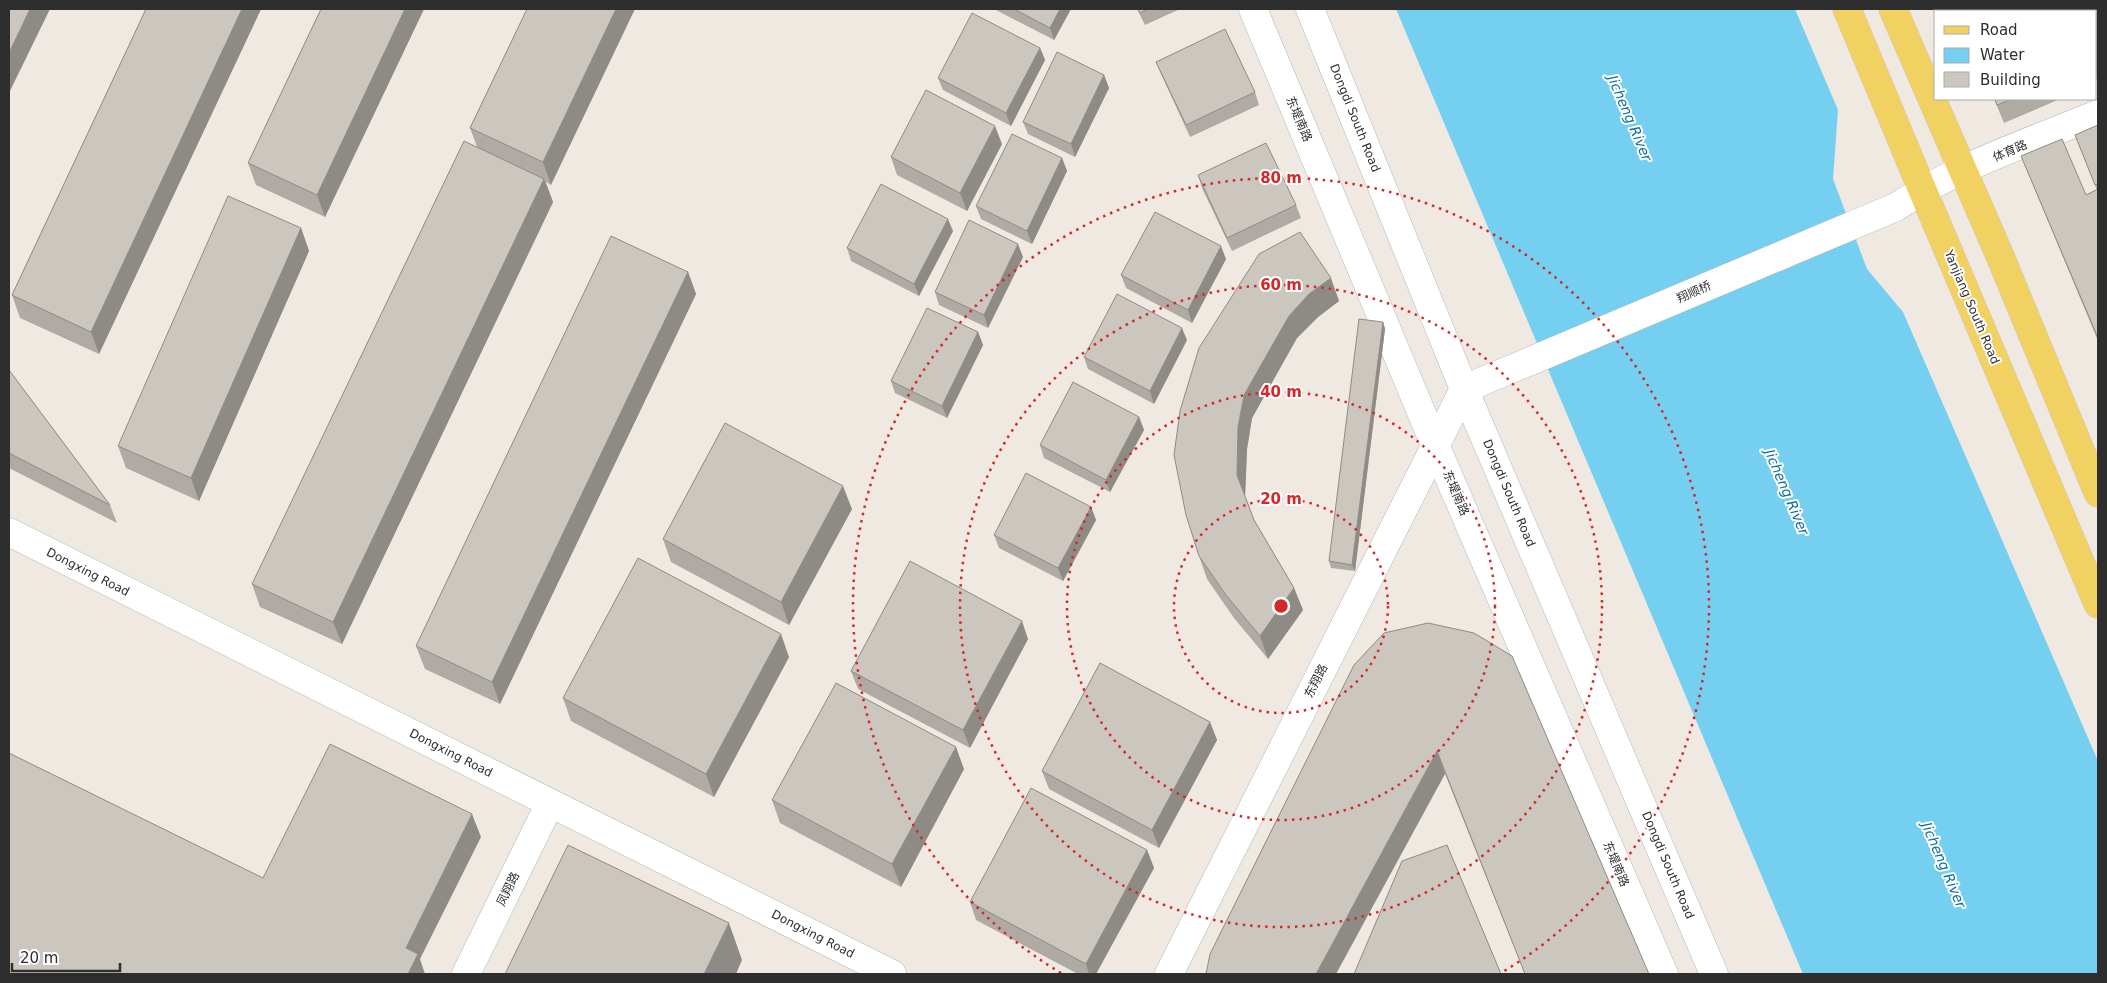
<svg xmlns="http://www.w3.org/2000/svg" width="2107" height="983" font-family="'DejaVu Sans','Noto Sans SC',sans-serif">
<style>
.water{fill:#75cff0}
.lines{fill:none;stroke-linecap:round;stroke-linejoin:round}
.street-casing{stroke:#b4b7c1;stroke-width:29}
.secondary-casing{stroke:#b4b7c1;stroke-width:29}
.primary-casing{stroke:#c9c9c9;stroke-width:29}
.street{stroke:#fff;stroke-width:28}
.secondary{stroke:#fff;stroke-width:28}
.primary{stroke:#f2d163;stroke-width:28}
.wall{fill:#afaba4}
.shaded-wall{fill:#8e8b86}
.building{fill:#cbc7bf;stroke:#8e8b86}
.ring{fill:none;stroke:#d62828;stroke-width:2.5;stroke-dasharray:2.5 5}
.labels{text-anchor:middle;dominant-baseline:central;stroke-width:4;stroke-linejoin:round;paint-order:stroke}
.street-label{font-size:12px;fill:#2e2e2e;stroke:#fff}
.water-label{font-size:14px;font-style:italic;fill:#0d6fa3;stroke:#fff}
.centre{fill:#d62828;stroke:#fff;stroke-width:2.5}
.ring-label{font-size:15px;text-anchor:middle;font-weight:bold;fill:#d62828;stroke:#fff;stroke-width:4;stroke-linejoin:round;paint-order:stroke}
</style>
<rect width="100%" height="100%" fill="#efe9e1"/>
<path class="water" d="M1396,9H1795L1838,110L1833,179L1867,269L1903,312L2098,761V974H1803Z"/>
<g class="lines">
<g class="street-casing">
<path id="street" d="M9,532L892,974
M466,974L550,803
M1169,974L1464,389L1896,207C1957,166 2030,142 2098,114"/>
</g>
<g class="secondary-casing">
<path id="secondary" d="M1253,9L1435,445L1664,974
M1310,9L1464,389L1714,974"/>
</g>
<g class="primary-casing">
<path id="primary" d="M1847,9L1922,189L2098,604
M1893,9L2000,256L2098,493"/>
</g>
<use href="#street" class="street"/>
<use href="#secondary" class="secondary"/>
<use href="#primary" class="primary"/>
</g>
<path class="wall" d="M146,9H261L99,354L20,318L12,295Z
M321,9H424L325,217L256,185L248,163Z
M527,9L551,185L546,182L553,202L342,644L260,607L252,584L477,147L470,128Z
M994,9H1071L1054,40Z
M1137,9H1180L1145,25Z
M2068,9H2098V84L2096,78V11H2069Z
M1040,48L1045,60L1011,126L943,90L938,78Z
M1156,62L1255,92L1259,105L1190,137L1161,74Z
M1104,75L1109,88L1075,157L1028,134L1023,122Z
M1994,99H2060L2004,123Z
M2098,125V341L2030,178L2021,156L2086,195L2097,190L2075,135Z
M1002,144L967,211L897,175L891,157Z
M1062,158L1067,171L1032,244L981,219L976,206Z
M1198,175L1296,205L1301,218L1232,251L1202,188Z
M301,228L309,251L199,501L126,468L118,446Z
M953,231L919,296L851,261L847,248Z
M1300,232L1339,301L1318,317L1297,338L1252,418L1247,449L1245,496L1254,520L1294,588L1303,610L1268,659L1234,618L1207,579L1199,556Z
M1023,257L988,328L939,305L935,292Z
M1226,259L1192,323L1126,288L1121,275Z
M688,272L696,294L500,704L425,669L416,646Z
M1383,322L1385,329L1355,571L1331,568L1329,561Z
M978,332L983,345L947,418L895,393L891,381Z
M1187,340L1154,404L1088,369L1084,357Z
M9,370L110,505L117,523L9,468Z
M1139,417L1144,430L1110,492L1044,458L1040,445Z
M1091,507L1096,520L1063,581L999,548L994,535Z
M852,509L789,625L671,562L663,539Z
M1028,639L970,748L858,689L851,671Z
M789,657L714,797L571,721L563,698Z
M1354,665L1649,974H1525L1445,774Z
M1210,722L1217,740L1159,848L1049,789L1042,771Z
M964,769L901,887L780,823L772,800Z
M1147,850L1154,868L1096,974H1078L976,920L970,902Z"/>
<path class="shaded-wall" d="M30,9H50L9,93V53Z
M242,9H261L99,354L91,332Z
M405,9H424L325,217L317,195Z
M616,9H635L551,185L543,162Z
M1060,9H1071L1054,40L1050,28Z
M1040,48L1045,60L1011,126L1006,113Z
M1104,75L1109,88L1075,157L1071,144Z
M995,126L1002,144L967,211L960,193Z
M1062,158L1067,171L1032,244L1027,231Z
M544,179L553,202L342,644L333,622Z
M948,219L953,231L919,296L914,284Z
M301,228L309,251L199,501L191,478Z
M1018,244L1023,257L988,328L984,315Z
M1221,246L1226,259L1192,323L1188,310Z
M688,272L696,294L500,704L492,682Z
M1331,278L1339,301L1318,317L1297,338L1252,418L1247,449L1245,498L1237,475L1238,427L1244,395L1289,316L1309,294Z
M1383,322L1385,329L1355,571L1352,565Z
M1182,328L1187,340L1154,404L1150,391Z
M978,332L983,345L947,418L942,406Z
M1139,417L1144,430L1110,492L1106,480Z
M843,486L852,509L789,625L781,602Z
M1091,507L1096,520L1063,581L1058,568Z
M1294,588L1303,610L1268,659L1260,636Z
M1022,621L1028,639L970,748L963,730Z
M781,634L789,657L714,797L706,774Z
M1210,722L1217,740L1159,848L1152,830Z
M956,747L964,769L901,887L892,864Z
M1437,751L1445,774L1336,974H1316Z
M472,814L481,837L420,959L425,974H408L406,948Z
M1147,850L1154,868L1096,974H1089L1086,964Z
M729,923L742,960L736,974H704Z"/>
<path class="building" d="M9,9H30L9,53Z
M146,9H242L91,332L12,295Z
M321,9H405L317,195L248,163Z
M527,9H616L543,162L470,128Z
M1014,9H1060L1050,28Z
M1138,9H1148L1140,13Z
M1953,9H2050L2051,11L2054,10L2055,11H1954Z
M2069,9H2098V65L2096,66V11H2070Z
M972,13L1040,48L1006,113L938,78Z
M1225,29L1255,92L1186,125L1156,62Z
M1057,52L1104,75L1071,144L1023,122Z
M926,90L995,126L960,193L891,157Z
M1995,99H2012L1997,105Z
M2098,125V184L2095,185L2075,135Z
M1012,134L1062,158L1027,231L976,206Z
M2062,139L2086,195L2098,189V338L2021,156Z
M464,141L544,179L333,622L252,584Z
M1266,143L1296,205L1227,238L1198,175Z
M881,184L948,219L914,284L847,248Z
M228,196L301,228L191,478L118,446Z
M1155,212L1221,246L1188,310L1121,275Z
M969,220L1018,244L984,315L935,292Z
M1300,232L1331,278L1309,294L1289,316L1244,395L1238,427L1237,475L1254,520L1294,588L1260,636L1226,595L1199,556L1186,515L1174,455L1180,411L1199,348L1259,254Z
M611,236L688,272L492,682L416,646Z
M1117,294L1182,328L1150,391L1084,357Z
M927,308L978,332L942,406L891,381Z
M1359,319L1383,322L1352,565L1329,561Z
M9,370L110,505L9,453Z
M1073,382L1139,417L1106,480L1040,445Z
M725,423L843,486L781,602L663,539Z
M1026,473L1091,507L1058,568L994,535Z
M638,558L781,634L706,774L563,698Z
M910,561L1022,621L963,730L851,671Z
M1428,623L1474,633L1512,656L1649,974H1525L1437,751L1316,974H1206L1210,954L1354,665L1384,633Z
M1100,663L1210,722L1152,830L1042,771Z
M836,683L956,747L892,864L772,800Z
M330,744L472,814L406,948L418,954L408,974H9V753L263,878Z
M1031,788L1147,850L1086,964L970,902Z
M568,845L729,923L704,974H505Z
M1447,845L1501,974H1354L1402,861Z"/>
<g class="ring">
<circle cx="1281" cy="606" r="107"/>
<circle cx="1281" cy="606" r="214"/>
<circle cx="1281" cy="606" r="321"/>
<path d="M1061 973A428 428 0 1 1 1501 973"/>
</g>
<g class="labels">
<g class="street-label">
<text transform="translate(1355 118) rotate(68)">Dongdi South Road</text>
<text transform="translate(1299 119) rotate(67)">东堤南路</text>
<text transform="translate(2010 151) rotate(-23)">体育路</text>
<text transform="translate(1694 292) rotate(-23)">翔顺桥</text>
<text transform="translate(1972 307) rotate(67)">Yanjiang South Road</text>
<text transform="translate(1456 493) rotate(67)">东堤南路</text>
<text transform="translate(1509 493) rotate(67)">Dongdi South Road</text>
<text transform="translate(88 572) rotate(27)">Dongxing Road</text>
<text transform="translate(1316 681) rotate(-63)">东翔路</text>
<text transform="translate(451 753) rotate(27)">Dongxing Road</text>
<text transform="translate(1616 864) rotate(67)">东堤南路</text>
<text transform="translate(1668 865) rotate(67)">Dongdi South Road</text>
<text transform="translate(508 889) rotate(-64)">凤翔路</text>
<text transform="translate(813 934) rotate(27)">Dongxing Road</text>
</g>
<g class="water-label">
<text transform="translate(1630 118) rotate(67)">Jicheng River</text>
<text transform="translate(1787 492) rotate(67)">Jicheng River</text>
<text transform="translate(1944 865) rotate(67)">Jicheng River</text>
</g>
</g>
<circle cx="1281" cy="606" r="8" class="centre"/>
<g class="ring-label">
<text x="1281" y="183">80 m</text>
<text x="1281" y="290">60 m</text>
<text x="1281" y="397">40 m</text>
<text x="1281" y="504">20 m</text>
</g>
<rect width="2107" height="983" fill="none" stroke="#2e2e2e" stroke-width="20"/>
<rect x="1934" y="10" width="162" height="90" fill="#ffffff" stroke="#ababab"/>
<rect x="1944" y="26" width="25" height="8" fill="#f2d163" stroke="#ababab"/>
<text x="1980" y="35" font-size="15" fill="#2e2e2e">Road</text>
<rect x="1944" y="48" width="25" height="15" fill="#75cff0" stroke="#ababab"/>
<text x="1980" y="60" font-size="15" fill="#2e2e2e">Water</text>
<rect x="1944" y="72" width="25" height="15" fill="#cbc7bf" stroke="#ababab"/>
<text x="1980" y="85" font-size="15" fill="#2e2e2e">Building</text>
<path d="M12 963v8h108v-8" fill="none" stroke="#2e2e2e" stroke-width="2.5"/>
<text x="20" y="963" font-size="15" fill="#2e2e2e" stroke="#ffffff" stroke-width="4" paint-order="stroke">20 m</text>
</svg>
